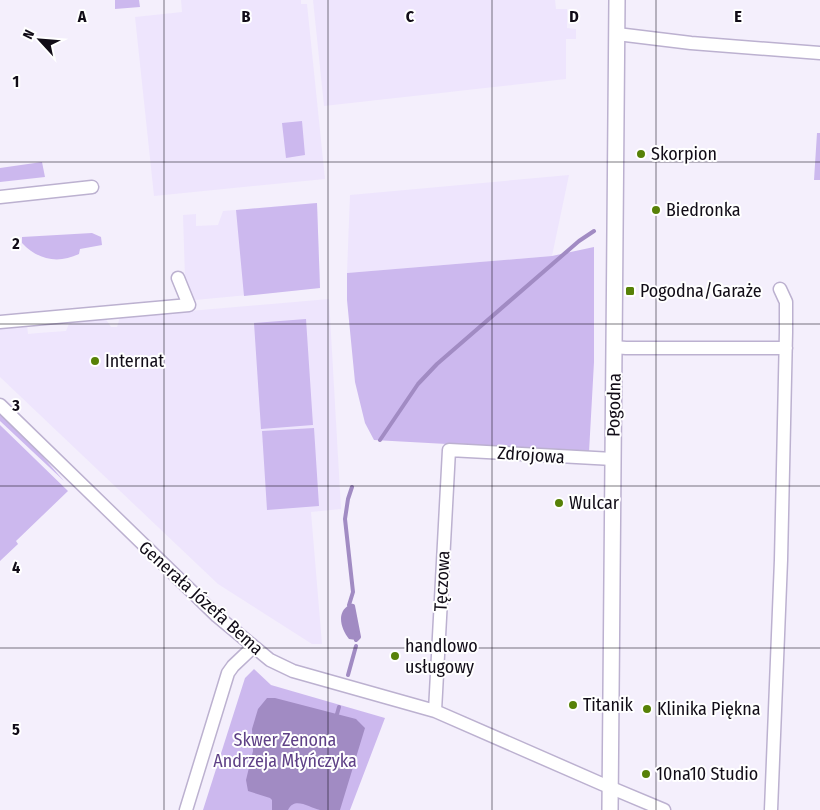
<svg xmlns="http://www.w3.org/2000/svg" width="820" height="810" font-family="'Fira Sans Condensed',sans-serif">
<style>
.built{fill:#eee5fd}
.green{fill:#ccb8ee}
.water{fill:#a18bc3}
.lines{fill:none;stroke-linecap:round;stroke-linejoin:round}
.stream{stroke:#a18bc3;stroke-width:4}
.minor-casing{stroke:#bcb1d0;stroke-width:15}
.tertiary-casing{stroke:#bcb1d0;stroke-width:18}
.minor{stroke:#fff;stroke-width:12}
.tertiary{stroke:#fff;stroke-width:15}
.grid{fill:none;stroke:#110c17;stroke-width:1;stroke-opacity:0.55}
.poi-dot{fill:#578107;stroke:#fff;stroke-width:2}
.labels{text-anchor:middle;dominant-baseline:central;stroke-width:4;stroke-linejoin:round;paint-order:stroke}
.poi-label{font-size:18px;fill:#110c17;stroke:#fff;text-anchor:start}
.street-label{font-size:18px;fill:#110c17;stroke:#fff}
.park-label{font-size:18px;fill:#5f4187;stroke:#fff}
.grid-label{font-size:16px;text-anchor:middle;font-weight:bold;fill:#110c17;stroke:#fff;stroke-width:4;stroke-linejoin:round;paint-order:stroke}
</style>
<rect width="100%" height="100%" fill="#f4effc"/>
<path class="built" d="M181,0H301V4H307L325,179L154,196L135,17L182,12Z
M313,0H555L556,9H567V28L576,29V39H566V79L324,106Z
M569,175L552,256L347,273L350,195Z
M317,203L320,288L195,300L185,278L183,215L196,214V226L218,225L223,211Z
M329,299L341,509L311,512L322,644H312L218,584L0,377V326L27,325L28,334L38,333L66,331L70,321L105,318L111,327H117L120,317Z"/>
<path class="green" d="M115,0H139L140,7L115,9Z
M302,121L305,155L286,158L282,123Z
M817,133H820V180H814Z
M42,162L45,177L0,182V168Z
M317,203L320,288L244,296L236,210Z
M92,233L101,237L102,245L80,249L79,254C58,264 38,260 22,243V237Z
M594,247V362L589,452L374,440L365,423L355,382L347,300V273L552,256Z
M306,319L313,425L261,429L254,323Z
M0,413L30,442L64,481L0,421Z
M0,425L68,491L16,541L18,544L0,561Z
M314,428L319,506L267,510L262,431Z
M254,669L271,685L385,718L350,810H203L245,678Z"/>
<path class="water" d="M349,605L353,606L359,637L356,640L349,639C341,629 336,613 349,605Z
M267,698H275L356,719L365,728L340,810C334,810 326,810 320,810C309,808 295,796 288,810H272V800L270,798L248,791L246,780L253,751L252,729L258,709Z"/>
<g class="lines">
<path class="stream" d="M380,440L418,384L437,364L579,241L594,231
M352,487L348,499L345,519L353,592L349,605L353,606L359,637L356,640
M348,675L356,646
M337,714L339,707"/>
<g class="minor-casing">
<path id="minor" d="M617,34L691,43L820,53
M0,197L92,187
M0,322L189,305L178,278
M614,347L626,348H786
M0,405L217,616L270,660L293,671L435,711L602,784L664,810
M435,711L449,450L613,459
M186,810L228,673L233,666L253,647
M771,810L781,560L786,332V302L780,289"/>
</g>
<g class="tertiary-casing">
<path id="tertiary" d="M610,810L617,0"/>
</g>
<use href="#minor" class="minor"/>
<use href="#tertiary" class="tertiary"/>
</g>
<path class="grid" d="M164,0V810M328,0V810M492,0V810M656,0V810M0,162H820M0,324H820M0,486H820M0,648H820"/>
<g class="poi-dot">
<circle cx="641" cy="154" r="5"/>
<circle cx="656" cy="210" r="5"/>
<rect x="625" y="286" width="10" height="10" rx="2.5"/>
<circle cx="95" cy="361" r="5"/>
<circle cx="559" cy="503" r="5"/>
<circle cx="395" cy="656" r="5"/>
<circle cx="573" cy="705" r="5"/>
<circle cx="647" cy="709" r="5"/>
<circle cx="646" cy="774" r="5"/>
</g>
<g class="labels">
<g class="poi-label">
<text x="651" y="154">Skorpion</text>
<text x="666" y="210">Biedronka</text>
<text x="640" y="291">Pogodna/Garaże</text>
<text x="105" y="361">Internat</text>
<text x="569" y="503">Wulcar</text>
<text x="405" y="646">handlowo<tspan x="405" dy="21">usługowy</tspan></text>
<text x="583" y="705">Titanik</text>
<text x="657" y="709">Klinika Piękna</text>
<text x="656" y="774">10na10 Studio</text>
</g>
<g class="street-label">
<text transform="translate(614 405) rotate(-89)">Pogodna</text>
<text transform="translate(531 455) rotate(4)">Zdrojowa</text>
<text transform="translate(442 581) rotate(-87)">Tęczowa</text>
<text transform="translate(201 598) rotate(42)">Generała Józefa Bema</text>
</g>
<g class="park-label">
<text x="285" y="740">Skwer Zenona<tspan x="285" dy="21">Andrzeja Młyńczyka</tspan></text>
</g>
</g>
<g class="grid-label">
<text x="82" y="22">A</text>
<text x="246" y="22">B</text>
<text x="410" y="22">C</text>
<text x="574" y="22">D</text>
<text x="738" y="22">E</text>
<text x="16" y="87">1</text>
<text x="16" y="249">2</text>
<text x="16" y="411">3</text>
<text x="16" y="573">4</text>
<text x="16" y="735">5</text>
</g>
<g transform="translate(40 40) rotate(296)" stroke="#ffffff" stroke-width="4" paint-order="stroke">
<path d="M0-4L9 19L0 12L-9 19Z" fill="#110c17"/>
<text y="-8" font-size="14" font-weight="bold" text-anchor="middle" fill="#110c17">N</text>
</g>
</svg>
